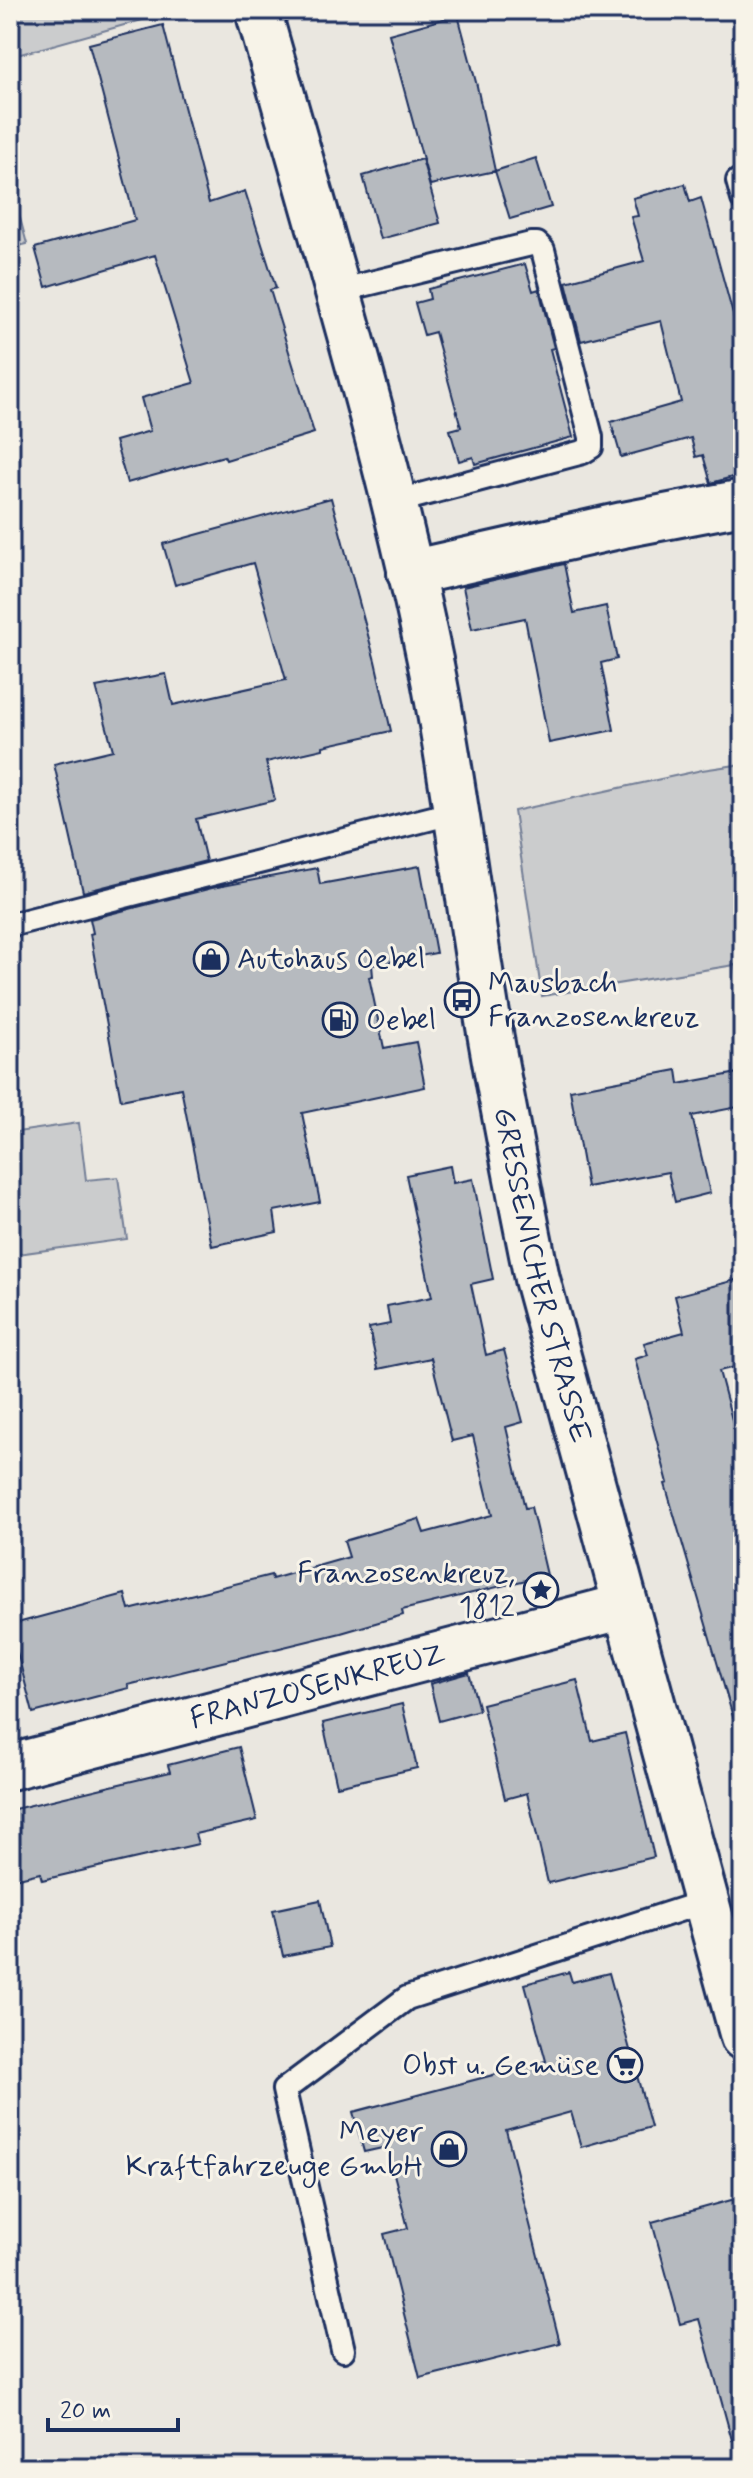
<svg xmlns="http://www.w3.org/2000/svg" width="753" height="2478" font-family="Mynerve,sans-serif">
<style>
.green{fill:#cbcccd;stroke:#737e96;stroke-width:2}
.building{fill:#b6babf;stroke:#1b2f5e;stroke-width:2}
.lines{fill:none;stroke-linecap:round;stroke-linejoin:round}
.service-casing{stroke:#1b2f5e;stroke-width:28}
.minor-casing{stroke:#1b2f5e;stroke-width:50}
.secondary-casing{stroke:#1b2f5e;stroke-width:50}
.service{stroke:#f7f3e8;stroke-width:22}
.minor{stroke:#f7f3e8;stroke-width:44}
.secondary{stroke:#f7f3e8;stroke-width:44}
.labels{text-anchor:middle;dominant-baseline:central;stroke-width:6;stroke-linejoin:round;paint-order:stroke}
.poi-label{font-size:30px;fill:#1b2f5e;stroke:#f7f3e8;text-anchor:start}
.street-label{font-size:30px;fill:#1b2f5e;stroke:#f7f3e8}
</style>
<rect width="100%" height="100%" fill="#eae7e0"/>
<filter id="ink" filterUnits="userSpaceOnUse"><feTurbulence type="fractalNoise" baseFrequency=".0125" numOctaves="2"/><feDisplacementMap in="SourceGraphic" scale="16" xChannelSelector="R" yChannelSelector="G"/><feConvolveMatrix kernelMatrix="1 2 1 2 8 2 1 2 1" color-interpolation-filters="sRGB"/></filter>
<g filter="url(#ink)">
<path class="green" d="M10,10H178L10,57Z
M10,181L27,244L10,248Z
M743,764V1012L735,965L542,996L514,811L702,770Z
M79,1123L86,1180L118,1177L127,1239L10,1255V1133Z"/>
<path class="building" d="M458,15L477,86L495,171L430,185L389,34Z
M163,25L209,203L245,191L276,288L270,290L314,433L226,460L224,456L127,483L115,441L150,431L141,398L194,383L155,255L46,287L35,248L135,220L89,44Z
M536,158L551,207L510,219L495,171Z
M422,159L440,223L380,239L363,176Z
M685,184L690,202L701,198L743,351V474L711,483L703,455L696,457L691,438L621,457L611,422L681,402L661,321L581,341L566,282L644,261L631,217L638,216L633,198Z
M525,264L533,291L539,289L554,348L550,349L573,437L475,464L473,457L459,461L450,430L461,427L435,332L424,335L415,303L430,299L428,289Z
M331,498L375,661L391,731L323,746V749L266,762L275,800L196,819L206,861L83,892L54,764L113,750L96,687L166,674L173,705L286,680L253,563L175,585L163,544Z
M564,564L574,613L606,606L617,659L601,663L614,730L549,743L525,618L472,629L463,587Z
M420,866L436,953L372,965L373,976L369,977L384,1048L416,1042L425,1087L302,1113L320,1202L274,1211L277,1232L212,1246L181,1088L121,1100L90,934L93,933L90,919L212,888L317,868L320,884Z
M677,1070L679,1084L743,1072V1106L692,1116L710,1193L675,1202L668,1172L587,1187L570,1090Z
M450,1166L453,1183L473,1179L493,1279L471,1284L486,1355L504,1350L523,1422L506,1427L525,1508L531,1507L547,1575L402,1610L403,1615L341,1633L128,1685L129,1688L33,1713L10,1625L125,1594L129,1610L271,1575L272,1579L349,1557L344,1541L419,1519L424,1533L492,1515L473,1436L452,1441L431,1358L378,1369L369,1328L390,1324L387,1306L432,1297L406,1175Z
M743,1278V1365L719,1371L743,1461V1716L733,1717L665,1484L668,1483L635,1359L648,1355L644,1343L684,1332L675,1296Z
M469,1673L479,1710L439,1721L430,1684Z
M577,1680L592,1741L625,1733L654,1857L548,1883L527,1793L505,1799L482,1704Z
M402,1704L417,1768L337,1786L323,1723Z
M239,1747L257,1820L195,1834L198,1844L42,1880L40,1873L10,1880V1810L170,1772L168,1765Z
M320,1900L330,1947L283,1956L273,1910Z
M569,1972L572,1982L609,1973L651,2127L581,2147L571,2112L506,2130L560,2343L420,2378L384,2234L408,2228L387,2147L364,2152L353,2112L546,2061L525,1984Z
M735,2199L743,2227V2438L732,2440L699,2319L680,2324L652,2222Z"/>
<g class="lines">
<g class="service-casing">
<path id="service" d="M738,181L743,199
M338,291L531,244H537L543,250L591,437V447L583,452L394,502
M10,925L456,812
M343,2350L284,2090L407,1998L707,1901"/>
</g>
<g class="minor-casing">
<g id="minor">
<path d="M410,573L623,525L743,502"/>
<path id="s1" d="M10,1767L625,1606"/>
</g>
</g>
<g class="secondary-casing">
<g id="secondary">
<path id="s2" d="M258,10C320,232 389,453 434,680C454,785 467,891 484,996C499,1091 518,1185 537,1279L743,2037"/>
</g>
</g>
<use href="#service" class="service"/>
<use href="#minor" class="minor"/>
<use href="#secondary" class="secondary"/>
</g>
</g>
<defs>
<g id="shop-ring" transform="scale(1.8)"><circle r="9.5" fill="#f7f3e8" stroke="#1b2f5e" stroke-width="1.5"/><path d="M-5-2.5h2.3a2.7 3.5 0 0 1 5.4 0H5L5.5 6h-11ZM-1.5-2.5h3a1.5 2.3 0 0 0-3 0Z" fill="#1b2f5e"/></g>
<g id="bus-ring" transform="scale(1.8)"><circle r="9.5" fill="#f7f3e8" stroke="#1b2f5e" stroke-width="1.5"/><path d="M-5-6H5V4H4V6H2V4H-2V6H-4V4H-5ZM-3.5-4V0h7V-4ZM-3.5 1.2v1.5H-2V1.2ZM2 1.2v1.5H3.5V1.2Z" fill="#1b2f5e"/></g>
<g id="fuel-ring" transform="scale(1.8)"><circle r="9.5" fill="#f7f3e8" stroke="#1b2f5e" stroke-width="1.5"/><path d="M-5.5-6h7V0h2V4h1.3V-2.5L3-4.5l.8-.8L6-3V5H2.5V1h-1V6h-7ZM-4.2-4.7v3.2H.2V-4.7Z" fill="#1b2f5e"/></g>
<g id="sight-ring" transform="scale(1.8)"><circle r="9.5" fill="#f7f3e8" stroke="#1b2f5e" stroke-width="1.5"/><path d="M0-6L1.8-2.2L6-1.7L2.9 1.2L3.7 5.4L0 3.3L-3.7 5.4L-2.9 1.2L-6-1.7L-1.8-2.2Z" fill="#1b2f5e"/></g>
<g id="supermarket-ring" transform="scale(1.8)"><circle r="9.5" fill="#f7f3e8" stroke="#1b2f5e" stroke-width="1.5"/><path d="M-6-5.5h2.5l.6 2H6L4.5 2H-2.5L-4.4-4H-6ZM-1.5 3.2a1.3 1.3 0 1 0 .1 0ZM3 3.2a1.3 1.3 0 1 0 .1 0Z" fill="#1b2f5e"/></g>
</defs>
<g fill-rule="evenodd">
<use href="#shop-ring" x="211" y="959"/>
<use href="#bus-ring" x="462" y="1000"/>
<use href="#fuel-ring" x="340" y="1020"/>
<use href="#sight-ring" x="541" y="1590"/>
<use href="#supermarket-ring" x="625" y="2065"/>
<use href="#shop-ring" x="449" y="2149"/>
</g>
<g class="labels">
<g class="poi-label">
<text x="237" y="959">Autohaus Oebel</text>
<text x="488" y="983">Mausbach<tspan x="488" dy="34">Franzosenkreuz</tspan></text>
<text x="366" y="1020">Oebel</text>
<text x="515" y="1573" text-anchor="end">Franzosenkreuz,<tspan x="515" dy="34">1812</tspan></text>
<text x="599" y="2065" text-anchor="end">Obst u. Gemüse</text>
<text x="423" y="2132" text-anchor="end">Meyer<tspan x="423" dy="34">Kraftfahrzeuge GmbH</tspan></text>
</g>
<g class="street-label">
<text stroke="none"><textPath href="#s2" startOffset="1298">GRESSENICHER STRASSE</textPath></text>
<text stroke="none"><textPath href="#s1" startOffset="318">FRANZOSENKREUZ</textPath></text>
</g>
</g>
<rect width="753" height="2478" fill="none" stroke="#f7f3e8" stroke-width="40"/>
<rect x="20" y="20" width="713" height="2438" fill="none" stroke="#1b2f5e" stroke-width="3" filter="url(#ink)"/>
<path d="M48 2418v12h130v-12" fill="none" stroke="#1b2f5e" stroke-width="4"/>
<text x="60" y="2418" font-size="24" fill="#1b2f5e" stroke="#f7f3e8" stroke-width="6" paint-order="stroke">20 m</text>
</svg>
